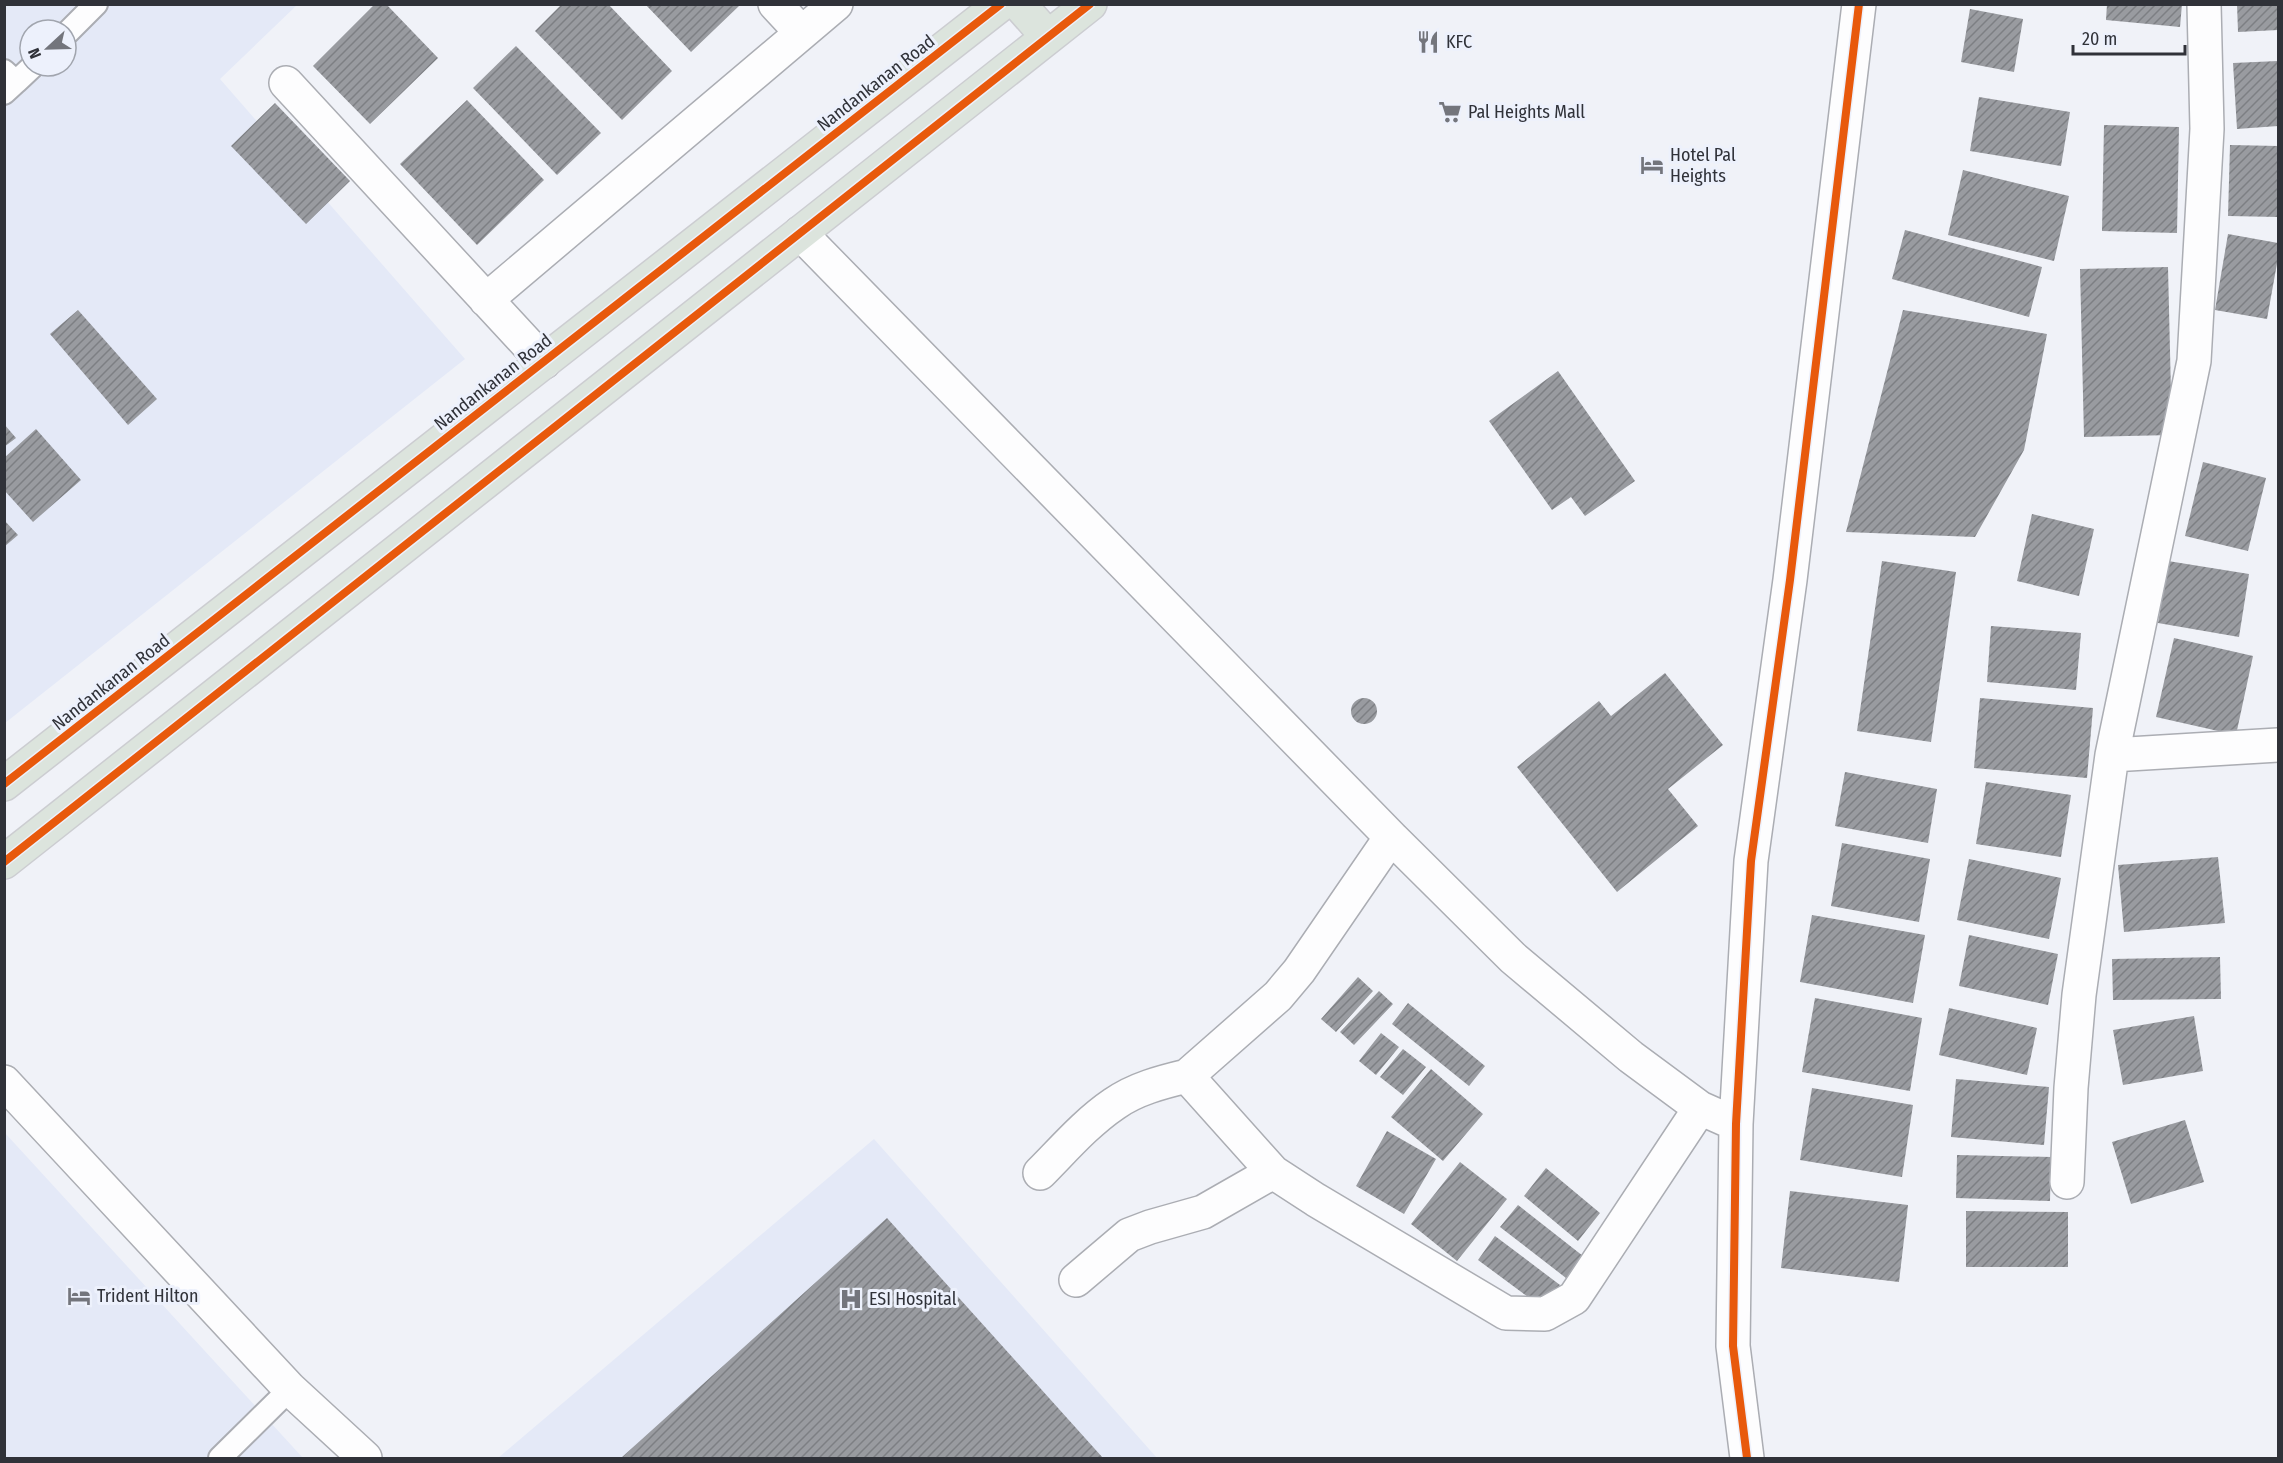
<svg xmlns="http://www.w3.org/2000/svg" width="2283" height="1463" font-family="'Fira Sans Condensed',sans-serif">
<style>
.built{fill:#e4e9f7;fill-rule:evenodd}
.building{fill:url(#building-hatch)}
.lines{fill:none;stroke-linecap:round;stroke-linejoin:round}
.service-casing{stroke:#abadb3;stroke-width:26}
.minor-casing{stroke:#abadb3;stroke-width:36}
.tertiary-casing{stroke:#abadb3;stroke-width:36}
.primary-casing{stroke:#cccdd1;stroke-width:36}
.service{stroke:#fdfdfe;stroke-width:22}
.minor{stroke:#fdfdfe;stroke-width:33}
.tertiary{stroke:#fdfdfe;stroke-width:33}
.primary{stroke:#dce4dd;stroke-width:33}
.cycleway-casing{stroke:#edf1fc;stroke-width:11}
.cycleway{stroke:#e8590c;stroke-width:8}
.labels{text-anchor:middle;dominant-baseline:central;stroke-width:6;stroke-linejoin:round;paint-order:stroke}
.poi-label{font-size:18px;fill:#303239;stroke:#edf1fc;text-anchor:start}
.street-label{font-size:18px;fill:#303239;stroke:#edf1fc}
</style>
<defs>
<pattern id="building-hatch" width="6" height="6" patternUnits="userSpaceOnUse" patternTransform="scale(1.5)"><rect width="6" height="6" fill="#999ba0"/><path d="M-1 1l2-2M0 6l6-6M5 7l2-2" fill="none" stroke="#7d7f83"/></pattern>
</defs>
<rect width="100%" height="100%" fill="#f0f2f8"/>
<path class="built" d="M5,5H297L220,79L465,359L5,723ZM30,30H66V66H30Z
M5,1133L303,1458H5Z
M874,1139L1157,1458H498Z"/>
<path class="building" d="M375,4H386L438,58L370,124L313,66Z
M562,4H608L672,71L622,120L535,31Z
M645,4H738L739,6L691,52Z
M2107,4H2182L2180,27L2106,20Z
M2237,4H2278V30L2238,32Z
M1970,9L2023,19L2014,72L1961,62Z
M516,46L601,133L557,175L473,88Z
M2278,61V126L2237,129L2233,63Z
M1979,97L2070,112L2061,166L1970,151Z
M467,100L544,180L477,245L400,164Z
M275,103L350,181L306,224L231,146Z
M2104,125L2179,127L2177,233L2102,231Z
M2230,145L2278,146V217L2228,216Z
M1963,170L2069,196L2054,261L1948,235Z
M1905,230L2042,267L2029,317L1892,279Z
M2228,234L2278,243V258L2267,319L2215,310Z
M2168,267L2172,435L2084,437L2080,269Z
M78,310L157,399L128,425L50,334Z
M1903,310L2047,334L2024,450L1975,537L1846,532Z
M1558,371L1635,481L1585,516L1571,497L1552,510L1489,421Z
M4,424L16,438L4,447Z
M36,429L81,480L33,522L4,490V458Z
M2203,462L2266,478L2248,551L2185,536Z
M2032,514L2094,529L2079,596L2017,581Z
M4,520L18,535L4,547Z
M1882,561L1956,572L1931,742L1857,731Z
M2168,561L2249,574L2239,637L2158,623Z
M1991,626L2081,633L2076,690L1987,682Z
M2174,638L2253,656L2236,735L2156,717Z
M1665,673L1723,745L1668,789L1698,826L1617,892L1517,767L1599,701L1611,716Z
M1351 711a13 13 0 1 1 26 0a13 13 0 1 1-26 0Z
M1980,698L2093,708L2087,778L1974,768Z
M1845,772L1937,789L1928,843L1835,826Z
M1986,782L2071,795L2061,857L1976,844Z
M1842,843L1930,859L1919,922L1831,906Z
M2218,857L2225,923L2124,932L2118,865Z
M1969,859L2061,878L2049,939L1957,920Z
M1812,915L1925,935L1913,1003L1800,982Z
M1969,935L2058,954L2048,1005L1959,986Z
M2220,957L2221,999L2113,1000L2112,959Z
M1358,977L1373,991L1336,1032L1321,1019Z
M1379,991L1393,1004L1354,1045L1340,1032Z
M1815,998L1922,1018L1910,1091L1802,1072Z
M1408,1003L1485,1066L1469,1086L1392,1024Z
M1949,1008L2037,1028L2027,1075L1939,1055Z
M2194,1016L2203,1071L2123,1085L2113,1030Z
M1381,1033L1399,1047L1376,1075L1359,1061Z
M1403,1049L1426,1067L1403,1095L1380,1077Z
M1431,1069L1483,1114L1443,1161L1391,1117Z
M1956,1079L2049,1087L2044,1145L1951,1137Z
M1812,1088L1913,1105L1902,1177L1800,1160Z
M2185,1120L2204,1182L2131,1204L2112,1142Z
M1387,1131L1436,1159L1404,1214L1356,1186Z
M1957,1155L2051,1157L2050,1201L1956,1198Z
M1460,1162L1507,1199L1457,1261L1411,1224Z
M1546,1168L1600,1213L1578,1241L1524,1196Z
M1790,1191L1908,1205L1899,1282L1781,1268Z
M1518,1205L1583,1256L1566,1278L1500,1227Z
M1966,1211L2068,1212V1267H1966Z
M887,1218L1103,1458H621Z
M1495,1236L1560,1285L1543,1308L1478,1260Z"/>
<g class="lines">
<g class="service-casing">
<path id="service" d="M66,34L96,4
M4,71L16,82L4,93
M16,82L33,66
M220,1458L290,1389"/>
</g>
<g class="minor-casing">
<path id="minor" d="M775,4L801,32
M286,83L544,362
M800,233L1391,837L1513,958L1631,1057L1700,1108L1736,1124
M486,300L836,4
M2112,755L2278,745
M1187,1076L1278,996L1299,971L1391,837
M1040,1173C1063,1150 1086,1123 1114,1104C1135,1089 1162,1082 1187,1076L1273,1172L1316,1200L1506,1313L1545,1314L1574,1298L1700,1108
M2067,1182L2071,1088L2079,995L2112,755L2194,361L2207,129L2204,4
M1076,1280L1129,1235L1150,1227L1203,1212L1273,1172
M1747,1458L1733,1346L1736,1124L1751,861L1790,580L1859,4"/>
</g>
<g class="tertiary-casing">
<path id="tertiary" d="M4,1082L290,1389L365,1458"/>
</g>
<g class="primary-casing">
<path id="primary" d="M1019,4L1048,37
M4,784L1001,4
M4,862L1090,4"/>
</g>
<use href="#service" class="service"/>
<use href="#minor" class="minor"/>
<use href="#tertiary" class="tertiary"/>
<use href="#primary" class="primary"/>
<g class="cycleway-casing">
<path id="cycleway" d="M4,784L1001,4
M4,862L1090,4
M1747,1458L1733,1346L1736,1124L1751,861L1790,580L1859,4"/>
</g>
<use href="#cycleway" class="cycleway"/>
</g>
<defs>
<g id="restaurant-bare" transform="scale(1.8)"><path d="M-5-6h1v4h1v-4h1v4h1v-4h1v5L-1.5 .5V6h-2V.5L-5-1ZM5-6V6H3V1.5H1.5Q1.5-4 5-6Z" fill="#73757c" stroke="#edf1fc" stroke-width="2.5" paint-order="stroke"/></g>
<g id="supermarket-bare" transform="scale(1.8)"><path d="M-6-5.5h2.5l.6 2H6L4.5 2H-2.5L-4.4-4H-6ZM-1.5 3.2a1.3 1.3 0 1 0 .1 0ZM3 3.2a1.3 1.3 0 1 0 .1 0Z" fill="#73757c" stroke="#edf1fc" stroke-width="2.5" paint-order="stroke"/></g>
<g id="hotel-bare" transform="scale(1.8)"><path d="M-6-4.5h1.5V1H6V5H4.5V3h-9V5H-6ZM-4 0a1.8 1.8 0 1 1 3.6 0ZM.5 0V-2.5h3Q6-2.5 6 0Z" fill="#73757c" stroke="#edf1fc" stroke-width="2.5" paint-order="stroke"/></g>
<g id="hospital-bare" transform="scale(1.8)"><path d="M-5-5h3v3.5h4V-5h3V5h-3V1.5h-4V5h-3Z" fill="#73757c" stroke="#edf1fc" stroke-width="2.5" paint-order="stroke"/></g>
</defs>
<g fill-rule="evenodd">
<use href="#restaurant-bare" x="1428" y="42"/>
<use href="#supermarket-bare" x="1450" y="112"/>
<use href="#hotel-bare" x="1652" y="165"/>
<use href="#hotel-bare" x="79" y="1296"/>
<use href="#hospital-bare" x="851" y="1299"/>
</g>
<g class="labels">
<g class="poi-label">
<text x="1446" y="42">KFC</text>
<text x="1468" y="112">Pal Heights Mall</text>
<text x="1670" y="155">Hotel Pal<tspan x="1670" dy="21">Heights</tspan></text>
<text x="97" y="1296">Trident Hilton</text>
<text x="869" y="1299">ESI Hospital</text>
</g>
<g class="street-label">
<text transform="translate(876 83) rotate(-38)">Nandankanan Road</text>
<text transform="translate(493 382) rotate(-38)">Nandankanan Road</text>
<text transform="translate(111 682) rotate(-38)">Nandankanan Road</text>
</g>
</g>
<rect width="2283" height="1463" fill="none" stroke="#303239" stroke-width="12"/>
<g transform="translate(48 48) rotate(248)"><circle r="28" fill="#edf1fc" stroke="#a1a5ae" stroke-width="1.5"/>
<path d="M0-4.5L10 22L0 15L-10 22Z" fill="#73757c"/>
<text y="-9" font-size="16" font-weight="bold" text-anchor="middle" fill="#303239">N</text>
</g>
<path d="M2073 45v9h112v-9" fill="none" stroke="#303239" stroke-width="3"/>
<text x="2082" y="45" font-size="18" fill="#303239" stroke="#edf1fc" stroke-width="4.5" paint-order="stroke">20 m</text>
</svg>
